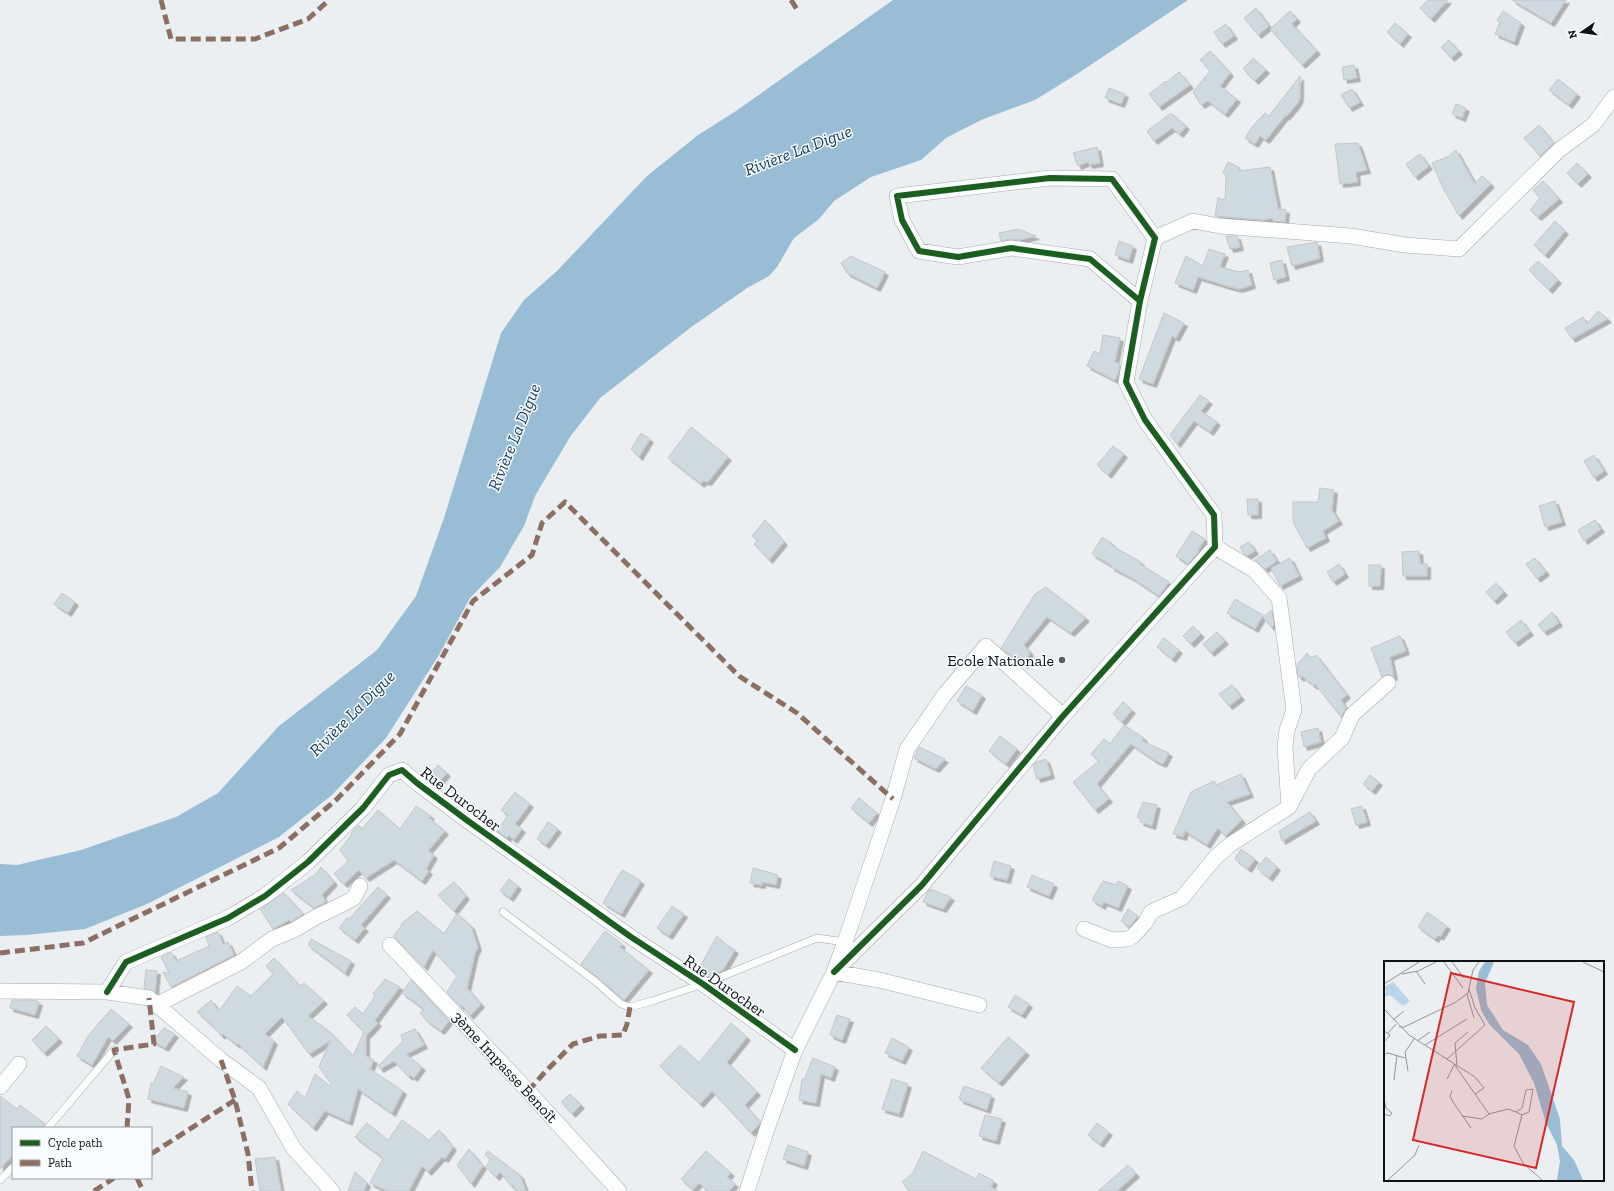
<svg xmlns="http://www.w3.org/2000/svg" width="1614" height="1191" font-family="'Zilla Slab',serif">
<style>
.water{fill:#99bdd4}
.building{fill:#ced9e0;stroke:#c4c7c9;filter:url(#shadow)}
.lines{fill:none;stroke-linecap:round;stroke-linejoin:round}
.service-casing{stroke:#a7a9ab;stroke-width:8}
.minor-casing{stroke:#a7a9ab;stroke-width:16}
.service{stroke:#fcfdfd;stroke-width:7}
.minor{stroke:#fcfdfd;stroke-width:15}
.quiet{stroke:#8d6e63;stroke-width:5;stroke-dasharray:10 5;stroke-linecap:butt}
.cycleway-casing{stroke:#f8fcff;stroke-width:8}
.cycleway{stroke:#1b5e20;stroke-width:6}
.poi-dot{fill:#5c5e5f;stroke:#f8fcff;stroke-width:1.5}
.labels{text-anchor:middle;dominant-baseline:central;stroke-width:3;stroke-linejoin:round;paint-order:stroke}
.poi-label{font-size:16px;fill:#0e1011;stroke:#f8fcff;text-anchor:end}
.street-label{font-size:16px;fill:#0e1011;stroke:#f8fcff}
.water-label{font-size:17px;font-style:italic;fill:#133b53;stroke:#f8fcff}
.inset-road{fill:none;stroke:#939697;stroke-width:1}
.view{fill:#d62828;fill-opacity:0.15;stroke:#d62828;stroke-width:2}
.inset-edge{fill:none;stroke:#0e1011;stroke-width:2}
</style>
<defs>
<filter id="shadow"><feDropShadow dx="3.5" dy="3.5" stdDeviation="0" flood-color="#0004"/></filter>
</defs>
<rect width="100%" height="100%" fill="#eceff1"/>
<path class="water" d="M893,0H1188L1077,74L1035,100L981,120L946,138L921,160L871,177L834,201L819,219L794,238L777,267L769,276L747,288L690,328L600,398L570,437L535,496L524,526L500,567L470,598L439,655L386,738L332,795L279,837L147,904L85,929L26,935L0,936V864L17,865L81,850L176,817L218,793L279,726L377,650L416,596L444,518L501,333L524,300L557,271L647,176L698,135L736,111Z"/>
<path class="building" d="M1428,0H1448L1431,19L1420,8Z
M1512,0H1566L1551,23Z
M1256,8L1269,26L1258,35L1244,18Z
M1290,11L1297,19L1292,24L1317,51L1302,65L1270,29Z
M1503,11L1521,23L1514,42L1495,34L1500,22L1497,20Z
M1395,23L1408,34L1400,44L1387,32Z
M1226,24L1234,36L1222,44L1214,32Z
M1449,40L1459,51L1451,58L1441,47Z
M1210,51L1230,73L1220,86L1237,99L1225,114L1208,101L1201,105L1193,92L1210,71L1200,60Z
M1253,58L1266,70L1255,81L1243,69Z
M1354,65L1357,78L1344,80L1342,67Z
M1179,72L1190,85L1159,107L1149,94L1166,81L1167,82Z
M1300,76V98L1297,104L1286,117V115L1266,140L1260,136L1255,144L1245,138L1252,127L1265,113L1269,116Z
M1558,79L1577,94L1569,105L1549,90Z
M1109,88L1125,94L1121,104L1105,98Z
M1352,89L1360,102L1349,108L1341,95Z
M1456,104L1466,108L1462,118L1452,114Z
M1171,113L1186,126L1180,134L1172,128L1154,141L1147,131Z
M1539,125L1554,143L1540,156L1524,138Z
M1358,143L1367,170L1356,172L1357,182L1340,184L1335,144Z
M1097,147L1100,163L1089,165L1088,162L1078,166L1073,153Z
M1456,150L1475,184L1482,176L1491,184L1459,216L1442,186L1432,163L1449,156Z
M1420,154L1429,166L1415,177L1406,164Z
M1228,162L1240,168L1238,171L1270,167L1278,209L1286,210L1285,222L1273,221V218L1263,220L1215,216L1218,198L1225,200L1226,175L1223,173Z
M1577,163L1588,174L1578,184L1567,173Z
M1543,181L1559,199L1538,217L1530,210L1540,198L1533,190Z
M1555,221L1565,231L1545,255L1534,245Z
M1018,229L1036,236L1019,240L1010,239L1001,241L999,233Z
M1226,236H1237L1240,247L1230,249Z
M1119,241L1133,246L1129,260L1115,255Z
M1317,242L1320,258L1292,266L1287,247Z
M1209,249L1225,254L1220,267L1239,272L1248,270L1252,285L1239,289L1227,286L1198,277L1193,290L1175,283L1186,256L1203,266Z
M851,256L885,272L877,288L847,273L841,263Z
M1282,260L1286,277L1274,280L1270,263Z
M1538,261L1558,280L1549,290L1529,270Z
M1598,311L1608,319L1572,339L1565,328L1583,317L1587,324Z
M1164,313L1184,323L1176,338L1172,336L1153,384L1139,379Z
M1103,335L1120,338L1115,362L1120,364L1118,373L1115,380L1087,366L1094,351L1100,354Z
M1200,395L1209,401L1201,411L1217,422L1210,432L1194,421L1177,444L1170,435Z
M691,427L728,457L708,482L703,481L701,484L668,458Z
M641,433L650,439L639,457L631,449Z
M1113,446L1124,454L1108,475L1097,465Z
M1594,455L1604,471L1594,478L1584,461Z
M1320,488L1334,490L1332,510L1339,521L1323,531L1326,538L1307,548L1293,522V502H1318Z
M1247,499H1258V515H1248Z
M1555,501L1562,522L1545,527L1539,506Z
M765,520L784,542L769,560L754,544L758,541L752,536Z
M1595,520L1601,529L1584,541L1578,530Z
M1192,531L1205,539L1198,550L1199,551L1188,564L1176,556Z
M1102,537L1112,543L1111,545L1141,562L1140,564L1169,582L1159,596L1132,578L1111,567L1112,566L1092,554Z
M1249,542L1255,551L1247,556L1244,554L1240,547Z
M1270,550L1277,561L1265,569L1255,560Z
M1419,551L1420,564H1427V576H1403L1402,552Z
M1290,558L1299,576L1280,586L1271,568Z
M1535,558L1546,572L1537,579L1526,564Z
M1339,564L1345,574L1333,582L1327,572Z
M1369,565H1381L1380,586H1369Z
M1496,583L1504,592L1494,601L1486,592Z
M1046,587L1086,618L1071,633L1047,617L1024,645L1030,652L1025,665L1001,648L1035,594Z
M62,593L75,602L68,613L54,604Z
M1235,599L1263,615L1255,629L1227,613Z
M1272,610L1274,625L1271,627L1263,617Z
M1552,612L1559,623L1544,632L1538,625Z
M1521,620L1530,632L1515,643L1506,632Z
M1193,626L1201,634L1191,644L1183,636Z
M1217,632L1225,641L1211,653L1203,644Z
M1400,636L1406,651L1390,657L1394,677L1387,674L1382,677L1371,648Z
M1164,638L1179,650L1172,659L1157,647Z
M1307,653L1311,658L1316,655L1347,695L1341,700L1346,708L1341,717L1315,684L1314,686L1302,676L1301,678L1298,676L1297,665Z
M1232,685L1241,697L1229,706L1219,694Z
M966,686L982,695L973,711L957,701Z
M1123,702L1132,710L1122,722L1113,714Z
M1124,725L1144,738L1142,741L1169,753L1163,764L1154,760L1131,744L1097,784L1109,799L1095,810L1073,782L1099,761L1091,754L1104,739L1110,744Z
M1318,728L1321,742L1304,747L1301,732Z
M1000,736L1017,749L1006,764L989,751Z
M919,747L945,759L936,769L914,758Z
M1046,759L1051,775L1037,779L1033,766L1036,762Z
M438,765L447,773L436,786L426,778Z
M1241,774L1250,794L1227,802L1242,820L1225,836L1218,828L1207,845L1185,831L1183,837L1173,834L1191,792L1214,781L1216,785Z
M1370,775L1379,782L1372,791L1363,784Z
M515,792L530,804L515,824L522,829L514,840L509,836L507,838L497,831L508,815L501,810Z
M859,798L877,813L869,823L851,808Z
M1143,802L1157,805L1152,826L1140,822L1141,819L1137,817Z
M416,806L431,816L429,818L445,831L428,851L434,855L426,869L429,871L422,881L394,860L366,878L359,870L344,884L334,874L348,861L340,850L352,834L351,833L359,825L362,829L378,810L400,829Z
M1362,806L1367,822L1356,825L1351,809Z
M1310,812L1316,821L1282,841L1279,831Z
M548,822L558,829L546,845L537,839Z
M1241,849L1255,859L1248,869L1235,859Z
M1266,857L1277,867L1269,878L1257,868Z
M994,861L1011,866L1007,880L990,876Z
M321,867L334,882L322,895L326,902L314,908L291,890L316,874Z
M753,868L778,875L776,885L762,882V885L750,883Z
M622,870L641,881L621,914L603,903Z
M1032,875L1054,884L1049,896L1027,887Z
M509,879L518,886L510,898L500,891Z
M1103,881L1116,885L1118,881L1128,886L1118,908L1104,902L1102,906L1092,900Z
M454,882L466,896L454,911L438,895Z
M378,887L387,895L361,925L365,928L355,940L339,928L347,918H350Z
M930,889L951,897L943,909L923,902L927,893Z
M284,893L303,914L291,922L289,920L273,929L260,909Z
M672,906L684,914L669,936L657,928Z
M1128,909L1138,916L1129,927L1121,921Z
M417,911L444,934L457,913L471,926L478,947L475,953L467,988L481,1004L470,1016L462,1005L461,1007L447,992L457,976L433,950L424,967L393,936L402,925L401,924Z
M1427,912L1447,926L1440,937L1438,935L1435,939L1418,927Z
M605,931L622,944L620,947L649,970L624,1000L581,964Z
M218,932L223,944L228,942L234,955L171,987L163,972L169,973L161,957L171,952L176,961L209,946L206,937Z
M717,936L724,943L735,950L723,970L708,977L698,970Z
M311,939L351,961L345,973L308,945Z
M274,958L300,986L304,983L324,1001L308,1016L329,1031L353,1056L364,1032L347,1015L355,1007L363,1014L375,996L373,994L385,979L400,987L375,1020L378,1023L367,1035L366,1034V1056L374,1060L370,1069L403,1091L392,1113L358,1089L349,1122L325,1111L313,1128L288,1104L297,1091L305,1098L315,1074L330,1086L332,1085L319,1067L330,1041L309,1054L282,1017L265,1034L274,1041L263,1067L237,1043V1045L223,1034L221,1036L217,1030L197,1012L211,1000L219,1011L237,986L251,996L273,974L266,966Z
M146,970L157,971L155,992L144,988Z
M411,980L449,1021L441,1031L427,1021L420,1013L424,1009L402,993Z
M1015,995L1029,1004L1022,1015L1008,1007Z
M12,1000H32L39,1002L35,1015L10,1008Z
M111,1009L129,1024L113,1041L108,1037L92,1065L77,1056L88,1036Z
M837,1015L850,1019L842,1040L830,1035Z
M731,1023L747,1037L727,1062L757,1092L745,1105L760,1122L759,1125L751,1133L712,1091L700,1104L660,1066L680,1045L699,1063Z
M46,1026L59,1039L44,1053L32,1040Z
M164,1028L175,1034L165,1048L153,1041Z
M415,1029L424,1045L406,1054L422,1067L414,1078L410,1075L409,1077L394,1061L380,1069L378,1066L403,1041L401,1035Z
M1008,1037L1026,1052L999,1083L981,1068Z
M892,1038L909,1047L902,1061L885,1053Z
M813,1058L835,1067L831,1078L821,1074L816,1103L799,1100L802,1079L804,1080Z
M161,1066L184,1077L173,1088L188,1092L184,1108L148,1099L151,1083L153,1084Z
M892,1079L908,1084L899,1114L882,1109Z
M964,1086L991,1095L987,1110L960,1100L961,1098H959Z
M570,1094L581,1105L572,1114L561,1102Z
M0,1096L17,1109L20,1105L45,1124L43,1128H13V1155L0,1169Z
M985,1115L1002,1119L996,1141L979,1136Z
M402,1120L429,1140L439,1130L453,1147L445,1159L442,1157L428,1172L422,1166L409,1191H387L370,1183L383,1158L355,1137L367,1123L388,1140Z
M1097,1123L1109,1132L1100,1144L1088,1135Z
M788,1145L808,1152L804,1166L783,1159Z
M469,1149L483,1166L471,1184L457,1165Z
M488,1151L520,1175L526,1191H516L513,1185L511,1186L500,1172L496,1177L486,1167L490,1160L485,1154Z
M706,1151L731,1173L727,1177L735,1184L729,1191H707L699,1183L693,1190L681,1179Z
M923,1151L976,1179L979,1173L994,1181L991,1187L998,1191H909L902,1182L913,1173Z
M275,1157L281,1191H260L255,1159Z
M1128,1165L1136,1174L1117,1191H1098Z
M355,1172L367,1183L364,1191H348Z"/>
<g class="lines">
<g class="service-casing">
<path id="service" d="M503,912L595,981L621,1004L630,1007L652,1001L703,984L817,938L845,942
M48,1128L114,1050
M0,1180L13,1167"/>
</g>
<g class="minor-casing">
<path id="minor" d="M1155,238L1193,221L1220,226L1351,236L1405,245L1459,249L1559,150L1593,125L1614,97
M1215,547L1254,570L1279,598L1294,710L1287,730L1285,747L1289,807
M1084,929L1112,940L1128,939L1133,936L1145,923L1151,912L1182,898L1215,858L1231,844L1289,807L1309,769L1342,738L1352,715L1388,683
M390,945L528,1091L619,1191
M834,972L922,885L1063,716L1215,547L1214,515L1145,420L1126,382L1140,301L1090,259L1011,248L958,257L919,251L902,220L897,196L1050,178L1112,179L1155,238L1140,301
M834,972L879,980L979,1005
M0,991L107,992L149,998L221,1060L259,1088L294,1149L332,1191
M107,992L126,962L228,918L265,896L308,862L363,808L389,775L402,770L417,783L468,821L631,937L703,984L795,1050
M156,1005L241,962L272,939L294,930L316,917L343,904L354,898L360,886
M0,1087L19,1064
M747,1191L767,1129L795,1050L834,972L845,942L893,799L907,749L945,694L986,646L1063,716"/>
</g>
<use href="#service" class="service"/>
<use href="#minor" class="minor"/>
<path class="quiet" d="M161,0L171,39H255L308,19L329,0
M791,0L798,11
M0,953L83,943L279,848L336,800L400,734L473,601L532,555L542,523L565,502L739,676L797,713L893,799
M221,1060L235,1100L248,1154L252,1191
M528,1091L546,1071L573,1044L600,1036L623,1035L627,1024L630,1007
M127,1128L129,1099L114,1050L154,1044L149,998
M151,1154L235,1100
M137,1178L143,1191
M94,1191L114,1178"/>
<g class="cycleway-casing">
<path id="cycleway" d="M834,972L922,885L1063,716L1215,547L1214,515L1145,420L1126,382L1140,301L1090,259L1011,248L958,257L919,251L902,220L897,196L1050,178L1112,179L1155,238L1140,301
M107,992L126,962L228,918L265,896L308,862L363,808L389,775L402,770L417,783L468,821L631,937L703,984L795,1050"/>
</g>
<use href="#cycleway" class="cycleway"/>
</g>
<circle class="poi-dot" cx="1062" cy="660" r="4"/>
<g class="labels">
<g class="poi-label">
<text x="1054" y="660">Ecole Nationale</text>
</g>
<g class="street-label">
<text transform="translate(461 799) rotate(37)">Rue Durocher</text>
<text transform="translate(725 986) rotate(35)">Rue Durocher</text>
<text transform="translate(505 1067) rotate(47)">3ème Impasse Benoît</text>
</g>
<g class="water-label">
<text transform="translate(798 150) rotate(-21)">Rivière La Digue</text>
<text transform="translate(514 437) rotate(-68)">Rivière La Digue</text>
<text transform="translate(352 713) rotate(-45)">Rivière La Digue</text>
</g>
</g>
<g transform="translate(1384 961)">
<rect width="220" height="220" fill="#eceff1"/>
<path d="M9,21L26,40L19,45L6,34L0,36L2,30L0,26Z" fill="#b9d6e9"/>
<path d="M101,1H110L101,22L103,44L119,69L144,84L157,103L176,158L178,185L190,199L199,219H173L176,200L173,184L162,162L150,122L135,93L105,63L97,49L92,27L95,10Z" fill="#99bdd4"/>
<path class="inset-road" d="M60,1L79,27M68,1L80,17M199,1L220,11M32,10L41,23M18,13L34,10L52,1M0,23L35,1M83,33L90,57M0,48L25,74L91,116L100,127L91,133M9,59L20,50M15,66H20L72,41L84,32L89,9L95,1M0,70L6,74L0,81M4,72L12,63M33,80L46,71M41,84L83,58M0,93L4,92L21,97M63,98L101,64L91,47L85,28M70,103L105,153L124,148L132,151L138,147L142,129L149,128L145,151L138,154L132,151M73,105L71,82L84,71M24,110L21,91L30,78M63,118L70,104M10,119L13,94M68,130L66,135L69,141L87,167M0,138L2,147L8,152L6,155L0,153M138,154L130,185L139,202L158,219M78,155L98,158L105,153M4,219L31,194L35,184"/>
<path class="view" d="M67,12L190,41L152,207L29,179Z"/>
<rect width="220" height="220" class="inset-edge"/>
</g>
<rect x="12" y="1127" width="140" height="52" fill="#f8fcff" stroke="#9a9ea0"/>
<rect x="20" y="1140" width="20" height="6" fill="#1b5e20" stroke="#9a9ea0"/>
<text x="48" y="1147" font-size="12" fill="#0e1011">Cycle path</text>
<rect x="20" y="1160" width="20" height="6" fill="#8d6e63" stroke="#9a9ea0"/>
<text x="48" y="1167" font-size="12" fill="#0e1011">Path</text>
<g transform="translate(1582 32) rotate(257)" stroke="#f8fcff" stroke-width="3" paint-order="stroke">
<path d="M0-3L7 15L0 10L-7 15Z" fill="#0e1011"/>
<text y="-6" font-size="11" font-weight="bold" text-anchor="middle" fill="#0e1011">N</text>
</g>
</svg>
